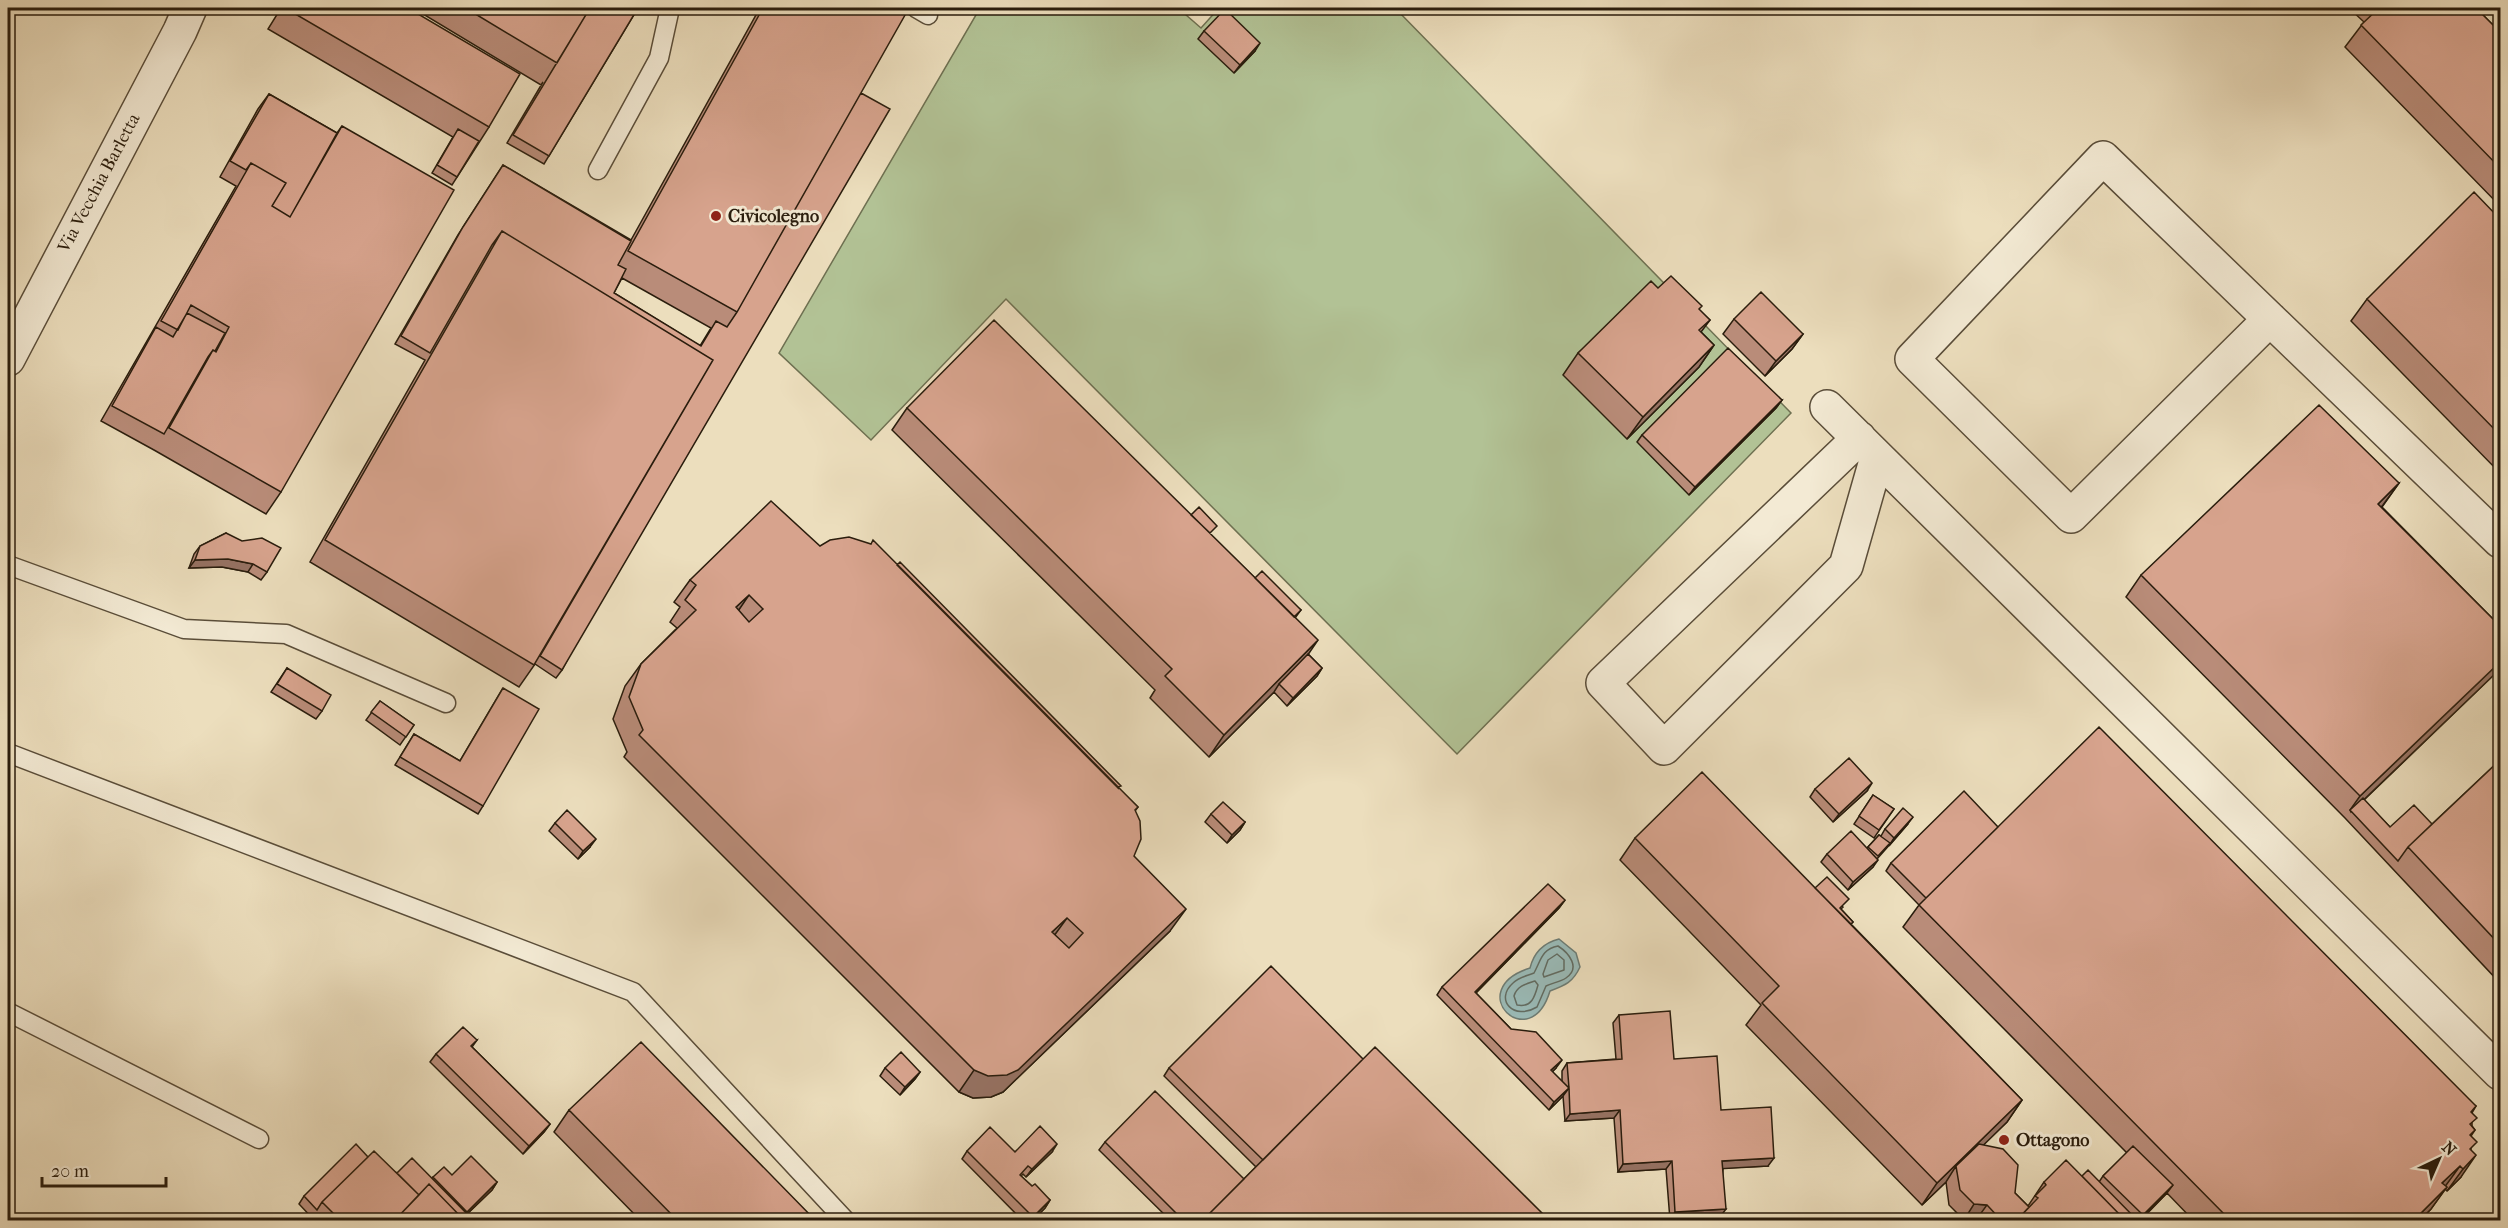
<svg xmlns="http://www.w3.org/2000/svg" width="2508" height="1228" font-family="'IM FELL French Canon',serif">
<style>
.green{fill:#b2c295;stroke:#6e7051;stroke-width:1.5}
.water{fill:#9abbb8;stroke:#6d7c74;stroke-width:1.5}
.lines{fill:none;stroke-linecap:round;stroke-linejoin:round}
.shore{stroke:#626c62;stroke-width:1.5}
.lane-casing{stroke:#5a4d39;stroke-width:21}
.street-casing{stroke:#5a4d39;stroke-width:36}
.lane{stroke:#f3ead4;stroke-width:18}
.street{stroke:#f3ead4;stroke-width:33}
.wall{fill:#b98c79;stroke:#2a1d0d;stroke-width:1.5;fill-rule:evenodd}
.shaded-wall{fill:#967263;stroke:#2a1d0d;stroke-width:1.5}
.building{fill:#d7a38d;stroke:#2a1d0d;stroke-width:1.5;fill-rule:evenodd}
.poi-dot{fill:#8f2418;stroke:#f3ead4;stroke-width:2}
.labels{text-anchor:middle;dominant-baseline:central;stroke-width:6;stroke-linejoin:round;paint-order:stroke}
.street-label{font-size:18px;fill:#2a1d0d;stroke:#f3ead4}
.poi-label{font-size:18px;font-weight:bold;fill:#2a1d0d;stroke:#f3ead4;text-anchor:start}
</style>
<rect width="100%" height="100%" fill="#ecdebd"/>
<filter id="stains"><feTurbulence type="fractalNoise" baseFrequency=".00333" numOctaves="4"/><feColorMatrix values="0 0 0 0 .2 0 0 0 0 .09 0 0 0 0 .02 0 0 0 .5 -.17"/></filter>
<radialGradient id="worn" r=".72"><stop offset=".6" stop-color="#630" stop-opacity="0"/><stop offset="1" stop-color="#630" stop-opacity=".3"/></radialGradient>
<path class="green" d="M980,8H1178L1201,28L1219,8H1395L1791,413L1457,754L1006,299L871,440L779,353Z"/>
<path class="water" d="M1559,939L1576,953L1580,967C1573,982 1566,985 1550,991C1530,1057 1461,990 1530,968C1534,952 1543,943 1559,939Z"/>
<g class="lines">
<path class="shore" d="M1558,946C1569,953 1581,968 1566,978C1560,982 1552,983 1546,986L1537,1007C1514,1021 1494,1000 1513,983C1519,977 1527,976 1534,973C1541,960 1542,949 1558,946Z
M1557,954L1564,960V970L1544,977L1543,974L1548,960Z
M1535,981L1538,985C1535,996 1532,1008 1517,1005L1514,996C1517,986 1526,984 1535,981Z"/>
<g class="lane-casing">
<path id="lane" d="M916,8L928,15
M598,170L659,58L670,8
M8,565L184,629L286,634L446,703
M8,753L633,992L845,1220
M8,1012L259,1139"/>
</g>
<g class="street-casing">
<path id="street" d="M2270,319L2071,516L1912,359L2103,158L2500,541
M8,359L180,31L190,8
M1827,407L2500,1073
M1859,438L1603,683L1664,748L1846,566L1877,457"/>
</g>
<use href="#lane" class="lane"/>
<use href="#street" class="street"/>
</g>
<path class="wall" d="M281,8H408L489,127L452,185L432,173L453,137L268,29Z
M413,8H638L544,164L507,143L543,82L541,85Z
M761,8H805L861,93L562,670L556,678L535,664L519,687L310,562L425,360L395,344L458,235L503,165L631,240L756,15ZM622,278L711,328L700,346L614,293Z
M939,8H949L946,12Z
M2349,8H2476L2500,32V206L2345,47L2364,22Z
M1204,31L1255,51L1234,73L1198,39Z
M269,94L337,133L342,126L281,492L266,514L154,450L101,421L236,186L220,177L258,109Z
M2500,219V473L2351,321L2367,299Z
M1658,288L1699,310L1710,320L1701,332L1714,345L1699,367L1627,439L1563,375L1578,353Z
M1734,319L1803,334L1792,349L1765,376L1723,334Z
M1782,400L1776,408L1689,495L1637,442L1642,435Z
M907,408L1211,535L1255,578L1301,610L1295,618L1308,654L1322,668L1317,676L1287,706L1274,692L1209,757L1150,698L1155,690L892,430Z
M2399,483L2382,507L2500,626V669L2364,800L2390,827L2432,824L2500,760V983L2345,818L2126,597L2141,575Z
M226,533L267,572L261,580L248,572L222,567L189,568L194,554L200,546Z
M820,546L1119,789L1138,807L1135,811L1134,856L1170,931L1003,1092L991,1097L973,1098L959,1092L624,757L627,752L613,719L625,686L641,664L677,628L670,622L680,607L674,602L690,580Z
M287,668L322,711L316,719L271,692Z
M503,688L483,806L478,814L395,765L414,734L460,761Z
M380,701L414,725L400,745L366,720Z
M1815,789L1867,791L1833,822L1810,797Z
M1873,795L1894,809L1874,838L1854,824Z
M1211,814L1245,822L1240,830L1227,843L1205,822Z
M555,823L590,847L578,859L549,831Z
M1907,825L1877,859L1873,867L1848,890L1821,862L1827,854L1867,848L1879,835L1881,836L1885,829Z
M1998,827L2476,1106L2472,1113V1126L2475,1130L2471,1136V1150L2461,1177L2447,1191L2445,1189L2431,1209L2419,1221H2194L2167,1193L2140,1221L1964,1220L1949,1205L1946,1182L1922,1205L1746,1025L1761,1005L1620,860L1635,838L1815,888L1843,907L1841,909L1853,922L1851,924L2022,1100L2007,1122L1983,1145L2015,1193L2028,1206L2044,1182L2082,1176L2099,1182L2103,1176L2127,1153L1903,927L1919,905L1886,871L1891,863Z
M1565,900L1559,908L1476,993L1511,1029L1556,1068L1552,1072L1562,1082V1071L1567,1063L1616,1059L1613,1023L1619,1015L1674,1059L1721,1110L1768,1166L1723,1168L1720,1217L1670,1220L1666,1169L1618,1172L1614,1118L1565,1121L1563,1096L1549,1110L1437,995L1442,987Z
M477,1040L472,1047L550,1124L544,1132L523,1154L430,1062L436,1054Z
M1363,1059L1550,1221H1171L1099,1150L1105,1142L1244,1179L1256,1167L1164,1076L1169,1068Z
M885,1068L920,1072L915,1079L900,1095L880,1076Z
M569,1110L816,1221H641L554,1132Z
M967,1151L1052,1152L1026,1177L1023,1174L1021,1176L1032,1186L1050,1200L1045,1208L1032,1221H1023L962,1159Z
M368,1157L397,1173L432,1179L433,1177L452,1175L497,1182L492,1190L467,1214L474,1221H315L299,1204L304,1196Z"/>
<path class="shaded-wall" d="M1260,43L1255,51L1234,73L1240,65Z
M1803,334L1792,349L1765,376L1776,361Z
M1714,345L1699,367L1627,439L1643,417Z
M1782,400L1776,408L1689,495L1695,487Z
M2399,483L2383,505L2363,526L2378,504Z
M228,559L253,564L248,572L222,567L189,568L195,560Z
M749,595L734,617L736,607Z
M1318,640L1303,662L1279,684L1274,692L1209,757L1224,735Z
M2500,662V669L2351,812L2350,810L2360,796Z
M1322,668L1317,676L1287,706L1293,698Z
M1872,783L1867,791L1833,822L1839,814Z
M1913,817L1907,825L1889,846L1894,838Z
M1245,822L1240,830L1227,843L1232,835Z
M596,839L590,847L578,859L583,851Z
M1878,860L1873,867L1848,890L1853,882Z
M1565,900L1559,908L1469,1000L1475,992Z
M1186,909L1170,931L1003,1092L991,1097L973,1098L959,1092L974,1070Z
M1067,918L1051,940L1052,932Z
M1562,1060L1556,1068L1546,1078L1551,1070Z
M920,1072L915,1079L900,1095L905,1087Z
M1569,1088L1563,1096L1549,1110L1554,1102Z
M2022,1100L2007,1122L1957,1171L1956,1166L1946,1182L1922,1205L1937,1183Z
M1620,1110L1614,1118L1565,1121L1570,1114Z
M550,1124L544,1132L523,1154L529,1146Z
M1057,1144L1052,1152L1026,1177L1032,1169Z
M2476,1155L2461,1177L2447,1191L2463,1169Z
M1774,1158L1768,1166L1717,1169L1722,1161Z
M1672,1161L1666,1169L1618,1172L1623,1164Z
M2460,1166L2444,1188L2442,1183Z
M497,1182L492,1190L462,1219L467,1212Z
M2173,1185L2167,1193L2139,1221L2143,1215Z
M2447,1187L2431,1209L2419,1221H2413Z
M1050,1200L1045,1208L1032,1221H1030Z
M1974,1204L1987,1205L1976,1220H1964Z
M1726,1209L1720,1217L1670,1220L1675,1212Z"/>
<path class="building" d="M285,8H408L520,74L489,127Z
M482,8H590L557,63L477,15Z
M590,8H638L549,156L513,135Z
M763,8H805L807,9H819L821,8H909L737,312L628,251Z
M2379,8H2476L2500,32V168L2361,25Z
M1225,9L1260,43L1240,65L1204,31Z
M861,93L890,109L562,670L540,656L713,360L502,231L492,245L430,353L401,336L463,227L503,165L631,241L618,265L626,269L614,293L701,346L716,321L727,327L737,312Z
M269,94L337,133L290,217L272,206L286,183L251,163L246,170L230,161Z
M342,126L454,190L281,492L169,428L213,350L216,352L229,327L191,305L178,330L161,321L251,163L286,183L272,206L290,217Z
M458,129L479,141L457,177L437,165Z
M2474,192L2500,219V435L2367,299Z
M502,231L713,360L534,665L325,540Z
M1671,276L1702,306L1699,309L1710,320L1699,330L1714,345L1643,417L1578,353L1651,281L1658,288Z
M1761,292L1803,334L1776,361L1734,319Z
M187,313L225,333L215,351L213,350L208,357L164,434L112,406L156,327L173,337Z
M994,320L1318,640L1224,735L1165,676L1172,669L907,408Z
M1728,348L1782,400L1695,487L1642,435Z
M2319,405L2399,483L2378,504L2500,626V662L2360,796L2141,575Z
M771,501L820,546L830,540L849,537L871,544L873,540L1138,807L1135,810L1140,821L1141,839L1134,856L1186,909L1018,1070L1007,1075L988,1076L974,1070L639,735L643,730L629,697L641,664L696,610L685,600L696,585L690,580ZM749,595L763,609L749,622L736,607ZM1067,918L1083,933L1069,948L1052,932Z
M1199,507L1217,526L1210,533L1191,515Z
M226,533L242,541L262,538L281,548L267,572L253,564L228,559L195,560L200,546Z
M900,562L968,631L1121,786L1118,787V788L897,565Z
M1262,571L1301,610L1294,617L1255,578Z
M1308,654L1322,668L1293,698L1279,684Z
M287,668L331,695L322,711L277,684Z
M503,688L539,709L483,806L400,757L414,734L460,761Z
M380,701L414,725L406,737L371,712Z
M2099,727L2476,1106L2471,1112L2477,1118L2470,1124L2475,1130L2470,1135L2477,1142L2470,1149L2476,1155L2463,1169L2460,1166L2442,1183L2447,1187L2413,1221H2231L1919,905Z
M1849,758L1872,783L1839,814L1815,789Z
M2500,760V945L2408,847Z
M1702,772L2022,1100L1937,1183L1762,1003L1779,986L1635,838Z
M1964,791L1998,827L1926,898L1891,863Z
M1873,795L1894,809L1879,830L1859,816Z
M2363,798L2390,827L2414,805L2432,824L2408,847L2398,861L2350,810Z
M1223,802L1245,822L1232,835L1211,814Z
M1903,808L1913,817L1894,838L1885,829Z
M567,810L596,839L583,851L555,823Z
M1851,831L1878,860L1853,882L1827,854Z
M1879,835L1890,843L1878,856L1868,847Z
M1827,877L1849,899L1840,908L1853,922L1851,924L1815,888Z
M1548,884L1565,900L1475,992L1511,1029L1536,1032L1562,1060L1551,1070L1569,1088L1567,1063L1622,1059L1619,1015L1670,1011L1674,1059L1717,1056L1721,1110L1771,1107L1774,1158L1722,1161L1726,1209L1675,1212L1672,1161L1623,1164L1620,1110L1570,1114L1569,1088L1554,1102L1442,987Z
M1271,966L1363,1059L1263,1160L1169,1068Z
M463,1027L477,1040L471,1046L550,1124L529,1146L436,1054Z
M641,1042L816,1221H678L569,1110Z
M1375,1047L1550,1221H1202Z
M901,1052L920,1072L905,1087L885,1068Z
M1155,1091L1244,1179L1202,1221H1184L1105,1142Z
M1040,1126L1057,1144L1032,1169L1028,1166L1020,1175L1032,1186L1035,1184L1050,1200L1033,1217L967,1151L990,1127L1015,1152Z
M356,1144L368,1157L322,1202L317,1210L304,1196Z
M1979,1144L2003,1149L2018,1165L2015,1193L2029,1207L2016,1221H2002L1987,1205L1974,1204L1960,1190L1956,1166Z
M2133,1146L2173,1185L2143,1215L2103,1176Z
M374,1151L419,1195L394,1221H341L322,1202Z
M471,1156L497,1182L467,1212L433,1177L444,1167L452,1175Z
M412,1158L474,1221H465L429,1184L419,1195L397,1173Z
M2066,1160L2126,1221H2016L2038,1198L2035,1196L2046,1185L2044,1182Z
M2088,1170L2138,1221H2126L2082,1176Z
M429,1184L465,1221H394Z"/>
<g class="poi-dot">
<circle cx="716" cy="216" r="6"/>
<circle cx="2004" cy="1140" r="6"/>
</g>
<g class="labels">
<g class="street-label">
<text transform="translate(99 183) rotate(-62)">Via Vecchia Barletta</text>
</g>
<g class="poi-label">
<text x="728" y="216">Civicolegno</text>
<text x="2016" y="1140">Ottagono</text>
</g>
</g>
<rect width="2508" height="1228" fill="none" stroke="#ecdebd" stroke-width="30"/>
<rect x="9" y="9" width="2490" height="1210" fill="none" stroke="#2a1d0d" stroke-width="3"/>
<rect x="15" y="15" width="2478" height="1198" fill="none" stroke="#2a1d0d" stroke-width="1.5"/>
<g transform="translate(2439 1159) rotate(44)" stroke="#f3ead4" stroke-width="4.5" paint-order="stroke">
<path d="M0-4.5L10 22L0 15L-10 22Z" fill="#2a1d0d"/>
<text y="-9" font-size="16" font-weight="bold" text-anchor="middle" fill="#2a1d0d">N</text>
</g>
<path d="M42 1177v9h124v-9" fill="none" stroke="#2a1d0d" stroke-width="3"/>
<text x="51" y="1177" font-size="18" fill="#2a1d0d" stroke="#f3ead4" stroke-width="4.5" paint-order="stroke">20 m</text>
<rect width="100%" height="100%" filter="url(#stains)"/>
<rect width="100%" height="100%" fill="url(#worn)"/>
</svg>
